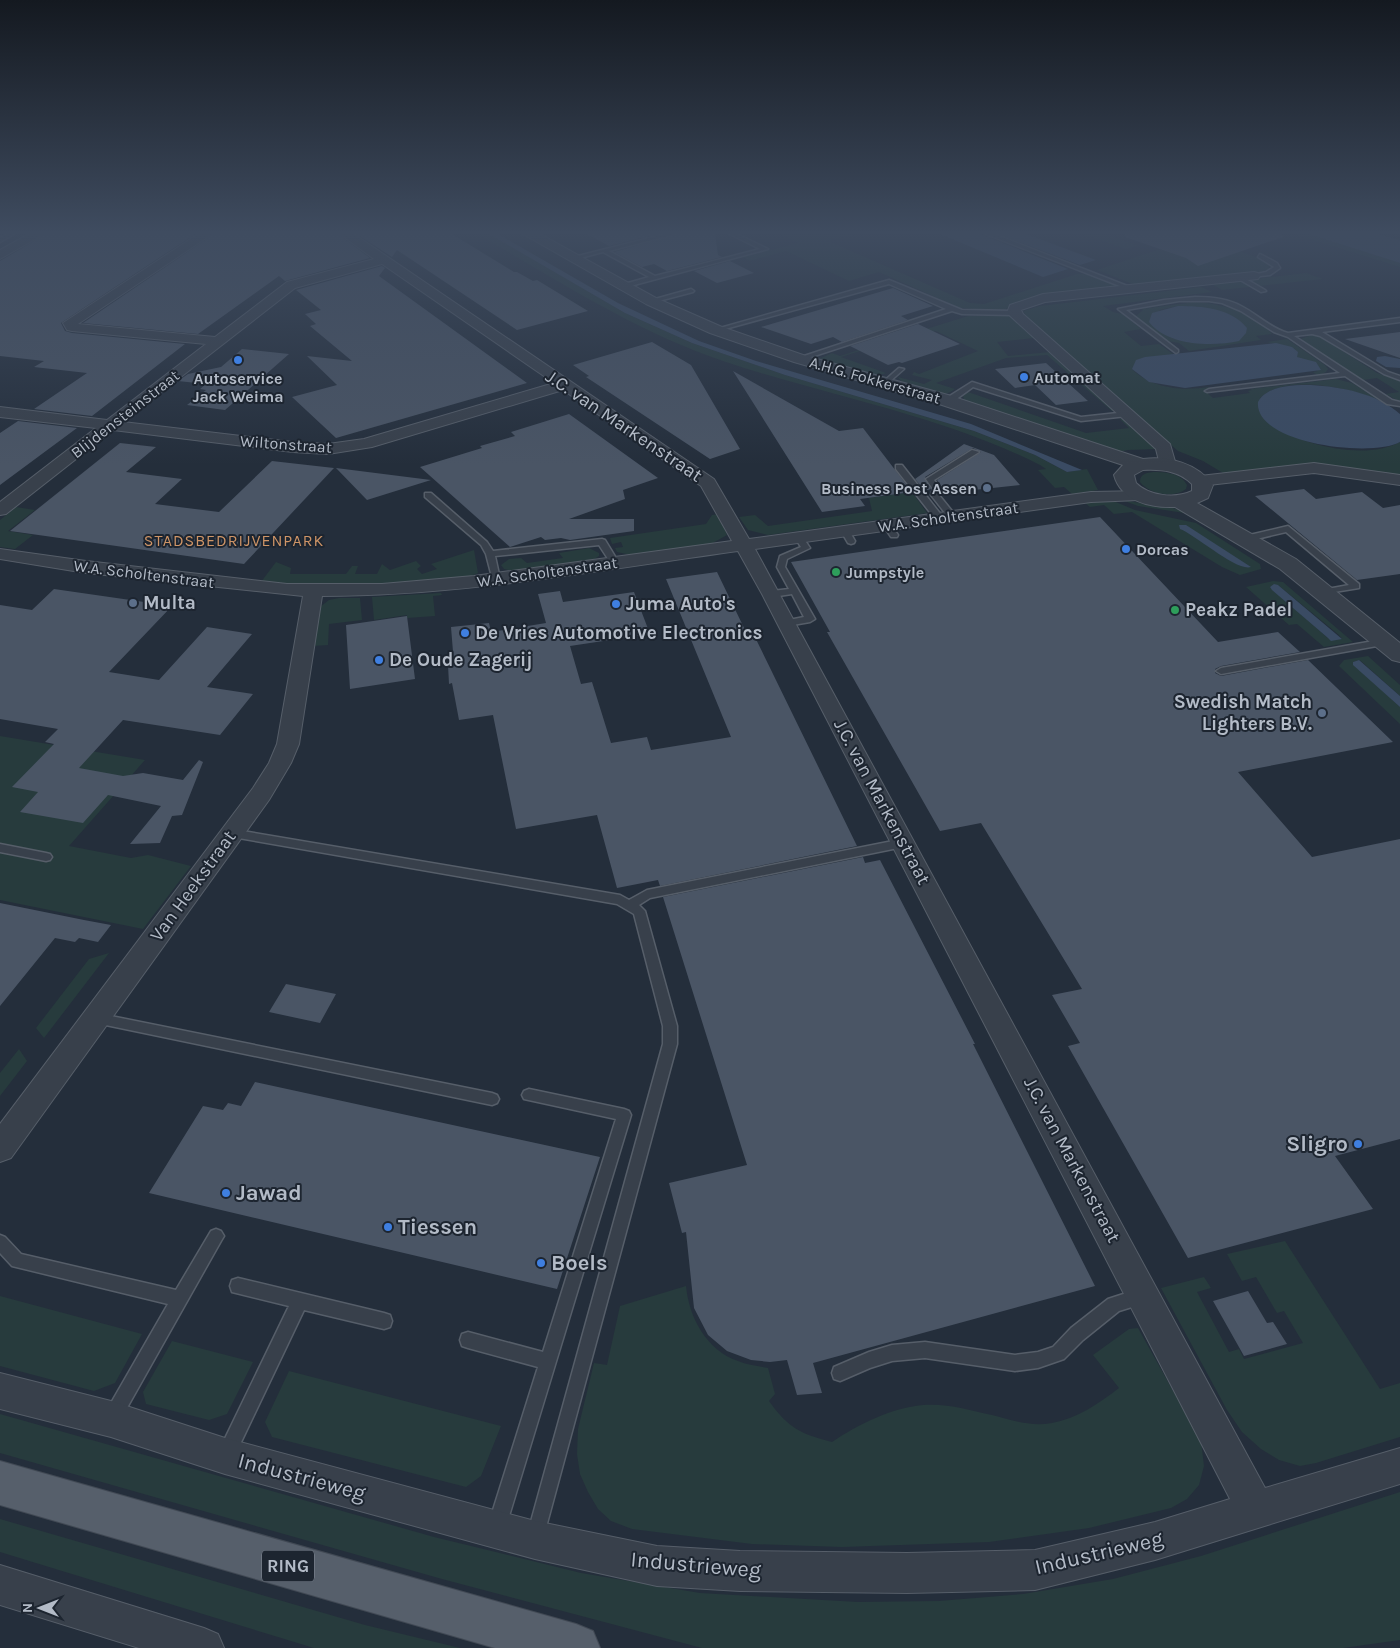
<svg xmlns="http://www.w3.org/2000/svg" width="1400" height="1648" font-family="Karla,sans-serif">
<style>
.green{fill:#273b3d;fill-rule:evenodd}
.water{fill:#3a4b63}
.building{fill:#4a5565}
.lines{fill:none;stroke-linecap:round;stroke-linejoin:round}
.service-casing{stroke:#565e69;stroke-width:3}
.minor-casing{stroke:#565e69;stroke-width:2}
.tertiary-casing{stroke:#565e69;stroke-width:2}
.primary-casing{stroke:#414954;stroke-width:2}
.service{fill:#38404b;fill-rule:evenodd}
.minor{fill:#38404b;fill-rule:evenodd}
.tertiary{fill:#38404b;fill-rule:evenodd}
.primary{fill:#565f6b;fill-rule:evenodd}
.shop-dot{fill:#3f7fe0;stroke:#1d2530;stroke-width:2}
.service-dot{fill:#5c6f8a;stroke:#1d2530;stroke-width:2}
.leisure-dot{fill:#2e9e5b;stroke:#1d2530;stroke-width:2}
.labels{text-anchor:middle;dominant-baseline:central;stroke-width:4;stroke-linejoin:round;paint-order:stroke}
.far-poi-label{font-size:16px;font-weight:bold;fill:#b3bbc7;stroke:#1d2530;text-anchor:start}
.far-street-label{font-size:16px;fill:#b3bbc7;stroke:#1d2530}
.far-neighbourhood-label{font-size:16px;letter-spacing:1px;fill:#cf9567;stroke:#1d2530}
.shield{fill:#1d2530;stroke:#868e9a;stroke-width:1}
.shield-label{font-size:18px;font-weight:bold;fill:#b3bbc7}
.street-label{font-size:19px;fill:#b3bbc7;stroke:#1d2530}
.poi-label{font-size:19px;font-weight:bold;fill:#b3bbc7;stroke:#1d2530;text-anchor:start}
.near-poi-label{font-size:22px;font-weight:bold;fill:#b3bbc7;stroke:#1d2530;text-anchor:start}
.near-street-label{font-size:22px;fill:#b3bbc7;stroke:#1d2530}
</style>
<rect width="100%" height="100%" fill="#242e3b"/>
<path class="green" d="M478,234H489L625,313L692,343L785,375L974,431L1035,455L1067,472L1087,469L1098,490L1072,494L1064,487L1055,488L1038,470L1046,469L1040,465C941,415 827,396 723,361C635,331 558,281 478,234Z
M780,234H856L828,241L970,303L984,304L1077,274H1091L1117,286L1039,296L1015,303L1003,311L960,308L879,272L849,281L786,251L750,261L743,257L798,243Z
M1083,234H1105L1138,246L1126,249Z
M1294,234H1309L1400,263V267Z
M1203,239L1259,258L1269,264V269L1258,273L1138,286L1097,270L1154,251Z
M1306,273L1323,279L1222,290L1212,284Z
M1201,287L1212,292L1103,306L1113,312L1123,314L1141,329L1124,332L1141,346L1159,344L1173,354L1140,359L1132,369C1151,389 1184,391 1208,387L1210,389L1204,390L1213,398L1250,393L1248,391L1252,390L1250,389L1336,379L1352,383L1379,400C1349,388 1287,373 1260,398L1263,418C1292,444 1364,462 1400,442V477L1330,466L1223,473L1203,461L1178,451L1030,321L1023,311L1040,306Z
M1195,302C1222,304 1254,312 1272,334L1256,336L1261,340L1189,351L1179,343L1167,341L1135,317L1143,310L1142,309ZM1178,306L1204,308L1221,344L1191,342L1159,310Z
M968,316H1010L1034,338L997,342L1008,356L1050,352L1115,411H1112L1047,355L1006,358L936,383L955,389C952,391 949,393 945,394C933,395 903,387 898,377L924,384L932,380L912,375L914,372L919,374L978,351L936,331L888,346L882,344L841,357L886,373C875,379 830,366 819,359L832,353L840,356Z
M1312,335L1322,338L1377,373L1400,381V402L1386,394L1399,392L1377,378L1363,380L1300,339Z
M1287,339L1325,365L1328,369L1326,372L1318,376L1313,372L1318,371L1297,357L1295,349L1267,342Z
M968,392L1086,433L1129,428L1120,419H1127L1156,449L1128,450L1119,452L964,401L963,396Z
M1153,472C1165,472 1181,473 1187,485L1186,489C1173,499 1149,494 1140,482C1140,474 1146,473 1153,472Z
M912,492L927,513L768,535L748,530L739,517L755,515L768,526L872,511L869,498Z
M1111,500L1135,510L1196,523L1260,564L1261,569L1240,575L1222,567L1132,512L1114,514L1104,505L1090,507L1085,503Z
M1122,500L1173,508L1191,514L1138,506Z
M16,507L35,510L8,531L33,535L15,549L0,547V520Z
M719,514L727,535L711,544L631,555L617,552L615,548L623,547L621,542L612,544L610,538L706,524L712,515Z
M589,548L599,553V556L593,560L513,571L504,569L501,565L509,559L521,558L527,563L563,558L559,553Z
M474,550L478,573L469,577C399,583 330,588 261,582L276,562L291,568L290,574H346L352,566H358L355,574H377L382,564L390,570L416,561L421,566L417,569L422,574L437,569L431,564Z
M1273,581L1283,582L1353,642L1324,647L1297,624L1289,625L1246,587ZM1278,585L1339,635L1342,639L1328,638L1270,587Z
M441,593L442,595L433,596L435,616L407,618V615L374,620L372,597Z
M339,598H360L362,620L329,624L328,645L313,646L320,607L329,600Z
M1368,656L1400,685V696L1362,662L1359,660L1353,662L1400,707V724L1339,666L1344,660Z
M0,736L145,760L69,846L131,858L148,855L191,866L143,929L0,900Z
M109,953L44,1038L36,1028L89,959Z
M19,1049L27,1061L0,1096V1073Z
M1285,1241L1380,1389L1400,1383V1437L1316,1463L1300,1466L1279,1460L1261,1449L1242,1432L1227,1410L1161,1288L1204,1277L1211,1288L1197,1292L1229,1352L1239,1349L1244,1359L1303,1343L1284,1311L1277,1313L1256,1277L1242,1281L1227,1254Z
M686,1286C689,1317 706,1350 738,1361C747,1365 758,1366 768,1368L775,1394L769,1401C788,1428 801,1434 832,1442C859,1424 891,1408 923,1405C946,1403 970,1410 992,1415C1012,1420 1030,1427 1052,1423C1078,1418 1098,1404 1119,1388L1093,1355L1129,1329L1138,1328L1201,1441L1204,1466L1199,1485L1187,1499L1171,1508L1089,1528L989,1542L842,1547L752,1544L632,1529L611,1521L598,1509L588,1492L580,1474L577,1454L578,1429L594,1363L607,1365L620,1306Z
M0,1296L142,1334L115,1383L94,1391L0,1366Z
M172,1341L253,1362L227,1414L209,1420L146,1404L143,1392Z
M289,1371L501,1426L481,1476L466,1487L272,1437L265,1422Z
M0,1414L434,1537L581,1573L700,1593L858,1602L939,1601L1023,1594L1113,1579L1201,1556L1400,1492V1640L1343,1648H702L442,1579L0,1453Z
M0,1519L365,1625L460,1648H314L0,1552Z"/>
<path class="water" d="M489,234H498L618,303L699,341L756,361L971,424L1082,470L1067,472L1035,455L974,431L785,375L692,343L625,313Z
M940,234H980L1068,269L1043,277Z
M998,234H1026L1096,260L1080,265Z
M1309,234H1379L1400,240V263Z
M1178,306C1202,306 1231,308 1247,328L1246,333L1239,341C1212,347 1168,346 1149,322L1152,313Z
M1276,343L1292,347L1298,352L1297,357L1316,362L1321,370L1185,388L1149,382L1132,369L1136,360L1145,357Z
M1385,356L1400,359V368L1386,367L1376,361L1377,357Z
M1311,385C1342,387 1376,393 1400,414V442C1372,458 1254,444 1258,402C1267,385 1294,385 1311,385Z
M1179,525H1186L1251,567C1237,572 1196,535 1180,529Z
M1274,584L1278,585L1342,639L1331,641L1328,638L1272,590L1270,587Z
M1359,660L1400,696V707L1353,665V662Z"/>
<path class="building" d="M46,234H195L61,323L65,331L72,333L185,344L92,416L34,409L87,373L34,367L44,361L0,356V261Z
M214,234H338L370,258L285,281L279,276L198,334L83,323Z
M357,234H452L514,272H517L533,281L537,280L588,311L517,330L397,250L392,257Z
M587,234H657L609,246Z
M677,234H715L718,255L722,257L667,271L654,264L642,267L614,252Z
M1125,234H1282L1283,237L1198,266L1186,258L1125,237Z
M730,261L754,273L717,283L694,271Z
M382,266L385,268L379,276L527,383L336,438L292,397L337,385L307,356L352,361L310,326L316,324L305,314L321,310L296,290Z
M893,288L933,306L901,316L908,320L842,342L833,337L811,344L761,327Z
M918,324L960,344L902,363L899,362L888,365L850,346Z
M1400,332V358L1345,339Z
M652,342L691,365L740,449L710,459L586,377L589,376L573,365Z
M242,349L289,354L225,410L187,405L206,390L200,389L206,384L178,381L188,374L221,367Z
M1046,363L1088,401L1056,405L1035,385L1015,388L995,369Z
M733,371L839,431L863,428L912,492L860,499L865,506L822,512Z
M569,414L658,478L623,490L625,499L569,519H634V531L570,540L561,538L545,540L541,537L510,547L420,467L482,448L480,446L515,436L511,432Z
M18,421L77,428L0,485V433Z
M120,443L156,447L126,472L182,479L155,504L219,512L272,461L334,468L244,564L10,531Z
M964,444L994,455L1020,485L946,493L937,480L981,452L973,448L925,477L931,489L925,491L915,479Z
M336,468L431,480L367,500Z
M1304,489L1316,499L1362,492L1383,508L1400,505V574L1357,580L1255,496Z
M1100,517L1218,642L1278,632L1300,652L1221,666L1215,669V673L1221,676L1308,660L1393,742L1238,772L1312,857L1400,839V1139L1335,1156L1373,1209L1188,1258L1068,1046L1080,1043L1052,995L1082,989L981,823L940,831L827,632H830L791,562Z
M717,572L746,632L752,631L857,846L660,886L658,880L617,888L597,815L516,829L493,715L459,720L452,683L449,684L448,665L454,664L451,627L489,623L491,632L546,623L538,594L560,591L563,602L634,592L650,634L570,646L581,684L592,682L611,743L647,737L651,750L731,737L666,579Z
M54,589L172,606L109,672L159,680L207,627L252,634L207,687L253,694L220,735L123,720L79,768L123,776L143,773L183,780L199,760L203,762L182,815L172,816L160,843L130,844L161,806L108,795L83,823L20,812L38,792L12,787L54,744L45,742L58,729L0,719V605L32,610Z
M407,616L415,679L350,689L346,625Z
M863,857L865,863L880,860L975,1044H973L1095,1286L813,1363L822,1393L797,1395L787,1360L770,1362L751,1360L727,1351L708,1335L694,1308L686,1232L682,1233L669,1183L747,1165L663,897Z
M0,903L84,920L111,925L98,942L79,938L75,942L55,938L0,1006Z
M286,984L336,994L320,1023L269,1012Z
M255,1082L600,1157L557,1289L149,1193L203,1106L223,1110L228,1103L241,1106Z
M1248,1291L1267,1323L1273,1322L1287,1344L1244,1356L1213,1301Z"/>
<g class="lines">
<g class="service-casing">
<path id="service" d="M7,234H14L0,242V238Z
M665,234H675L609,251L655,276L760,249L730,234H737L768,249L623,288L620,286L621,285L649,277L603,252L573,260L570,258Z
M986,234H994L1135,289L1130,290Z
M1260,254L1277,263L1280,268L1270,275L1252,277V275L1266,272L1274,267L1258,257Z
M1239,275L1265,290L1266,291L1261,292L1237,278L1236,277Z
M889,280L962,310L1014,311L1017,313L1014,315L962,314L952,311L802,360H798V358L946,309L889,284L718,331L713,330Z
M691,289L694,291L693,292L651,303L648,301Z
M1195,297C1210,297 1226,298 1241,306C1257,314 1270,328 1288,333L1400,318V322L1322,332L1388,372L1400,376V380L1384,374L1320,336L1312,334L1294,336L1392,400L1400,402V406L1387,404L1345,376L1207,392L1205,391L1209,389L1340,373L1288,337L1274,332L1241,311L1222,303L1209,301H1179L1126,310L1178,350V352L1176,353L1118,309L1164,300Z
M899,368L904,369L887,384H883V382Z
M972,382L1081,417L1127,412L1131,414L1127,416L1081,421L973,387L951,403H945V399Z
M972,450L979,452L934,480L941,489L939,495L956,516L955,518H949L931,495L933,489L926,479Z
M896,465H902L942,516V520H936L896,469Z
M425,493H431L487,542L493,551L602,539L605,540L619,563L615,566L612,565L599,545L495,556L500,579L499,581H493L486,554L481,545L425,497Z
M887,522L890,523L898,535L897,537H891L883,525Z
M1288,526L1359,584V588L1322,594V590L1349,585L1286,532L1244,542L1240,539L1241,537Z
M845,528L848,529L855,541L854,543L851,544L848,543L841,531Z
M799,535L802,536L810,548L787,559L785,567L815,619L810,622L787,626L784,625V621L804,617L792,594L772,597L767,594L772,591L789,589L777,567L780,556L801,547L795,538Z
M1385,639L1390,642L1388,644L1221,674L1216,671L1221,668Z
M231,829L620,895L629,900L647,890L903,839L909,843L903,847L650,898L639,905L645,911L677,1026V1044L542,1542L536,1545L530,1542L527,1536L663,1044V1026L634,914L617,904L227,836L225,833L227,830Z
M0,844L46,853L50,854L52,857L50,860L46,861L0,852Z
M96,1013L492,1093L497,1095L499,1099L497,1103L492,1105L96,1023L91,1022L89,1018L91,1014Z
M529,1089L624,1109L629,1111L631,1115L506,1526L503,1532L497,1535L491,1532L488,1526L538,1367L468,1348L462,1346L460,1340L462,1334L468,1332L543,1352L616,1119L524,1099L522,1095L524,1091Z
M216,1229L221,1231L224,1236L221,1241L119,1422L113,1425L107,1422L104,1416L107,1410L168,1304L12,1266L0,1253V1235L5,1237L21,1254L176,1290L211,1231Z
M238,1278L384,1313L390,1315L392,1321L390,1327L384,1329L304,1310L233,1459L227,1462L221,1459L218,1453L289,1306L232,1292L230,1286L232,1280Z
M1142,1288L1148,1290L1150,1296L1148,1302L1119,1311L1083,1340L1064,1359L1038,1368L1015,1371L925,1358L892,1361L870,1368L840,1381L834,1379L832,1373L834,1367L869,1352L892,1345L925,1342L1015,1355L1038,1352L1053,1347L1071,1328L1108,1299Z"/>
</g>
<g class="minor-casing">
<path id="minor" d="M29,234H44L0,259V250Z
M198,234H212L78,324L215,337L287,282L374,259L340,234H354L714,479L749,539L1091,492L1145,491L1147,495L1145,499L1139,500L1091,502L755,549L1265,1488L1400,1448V1484L1155,1560L1035,1590L907,1593L740,1591L657,1586L535,1559L225,1474L111,1437L0,1409V1373L111,1401L225,1438L535,1521L657,1546L740,1551L907,1553L1035,1550L1155,1522L1230,1499L762,594L738,551C600,570 462,596 322,596L299,744L291,763L269,800L11,1158L0,1162V1124L253,788L269,763L277,744L303,596L86,573L0,559V549L86,561L287,584H382L474,576L732,541L701,486L563,390L372,447L328,454L293,452L113,430L6,514L0,515V502L96,428L0,417V407L107,420L206,344L72,331L67,330L63,323ZM382,264L554,383L364,439L328,444L293,442L123,422L295,288Z
M1254,272L1258,273L1260,276L1258,279L1045,302L1021,310L1023,314L1170,444L1176,465L1168,470L1160,465L1156,449L1007,313L1010,305L1043,294Z
M1314,463L1400,475V485L1314,473L1200,486L1194,485L1192,481L1194,477L1200,476Z
M0,1565L204,1628L218,1634L224,1648H139L0,1605Z"/>
</g>
<g class="tertiary-casing">
<path id="tertiary" d="M523,234H540L656,298L722,327L806,356L948,395L1143,459C1169,456 1197,463 1213,485L1208,498L1197,503L1296,559L1400,643V662L1392,660L1280,569L1175,507C1150,508 1121,501 1114,475L1123,465L936,403L794,362L710,333L646,304ZM1143,470C1162,469 1179,471 1192,484V491C1175,499 1149,496 1136,483L1134,475Z"/>
</g>
<g class="primary-casing">
<path id="primary" d="M0,1461L576,1624L593,1631L600,1648H495L0,1505Z"/>
</g>
<use href="#service" class="service"/>
<use href="#minor" class="minor"/>
<use href="#tertiary" class="tertiary"/>
<use href="#primary" class="primary"/>
</g>
<linearGradient id="sky" x2="0" y2="1"><stop stop-color="#141920"/><stop offset="0.5" stop-color="#3f4c60"/><stop offset="1" stop-color="#3f4c60" stop-opacity="0"/></linearGradient>
<rect width="1400" height="465" fill="url(#sky)"/>
<g class="shop-dot">
<circle cx="238" cy="360" r="5"/>
<circle cx="1024" cy="377" r="5"/>
<circle cx="1126" cy="549" r="5"/>
<circle cx="616" cy="604" r="5"/>
<circle cx="465" cy="633" r="5"/>
<circle cx="379" cy="660" r="5"/>
<circle cx="1358" cy="1144" r="5"/>
<circle cx="226" cy="1193" r="5"/>
<circle cx="388" cy="1227" r="5"/>
<circle cx="541" cy="1263" r="5"/>
</g>
<g class="service-dot">
<circle cx="987" cy="488" r="5"/>
<circle cx="133" cy="603" r="5"/>
<circle cx="1322" cy="713" r="5"/>
</g>
<g class="leisure-dot">
<circle cx="836" cy="572" r="5"/>
<circle cx="1175" cy="610" r="5"/>
</g>
<g class="labels">
<g class="far-poi-label">
<text x="1034" y="377">Automat</text>
<text x="238" y="378" text-anchor="middle">Autoservice<tspan x="238" dy="18">Jack Weima</tspan></text>
<text x="977" y="488" text-anchor="end">Business Post Assen</text>
<text x="1136" y="549">Dorcas</text>
<text x="846" y="572">Jumpstyle</text>
</g>
<g class="far-street-label">
<text transform="translate(875 380) rotate(16)">A.H.G. Fokkerstraat</text>
<text transform="translate(125 414) rotate(-38)">Blijdensteinstraat</text>
<text transform="translate(286 444) rotate(4)">Wiltonstraat</text>
<text transform="translate(948 517) rotate(-8)">W.A. Scholtenstraat</text>
<text transform="translate(547 572) rotate(-8)">W.A. Scholtenstraat</text>
<text transform="translate(144 574) rotate(7)">W.A. Scholtenstraat</text>
</g>
<g class="far-neighbourhood-label">
<text x="234" y="540">STADSBEDRIJVENPARK</text>
</g>
<rect class="shield" x="262" y="1550.5" width="52" height="31" rx="4"/>
<g class="shield-label">
<text x="288" y="1566">RING</text>
</g>
<g class="street-label">
<text transform="translate(624 426) rotate(34)">J.C. van Markenstraat</text>
<text transform="translate(882 802) rotate(62)">J.C. van Markenstraat</text>
<text transform="translate(193 886) rotate(-54)">Van Heekstraat</text>
<text transform="translate(1072 1160) rotate(62)">J.C. van Markenstraat</text>
</g>
<g class="poi-label">
<text x="143" y="603">Multa</text>
<text x="626" y="604">Juma Auto's</text>
<text x="1185" y="610">Peakz Padel</text>
<text x="475" y="633">De Vries Automotive Electronics</text>
<text x="389" y="660">De Oude Zagerij</text>
<text x="1312" y="702" text-anchor="end">Swedish Match<tspan x="1312" dy="22">Lighters B.V.</tspan></text>
</g>
<g class="near-poi-label">
<text x="1348" y="1144" text-anchor="end">Sligro</text>
<text x="236" y="1193">Jawad</text>
<text x="398" y="1227">Tiessen</text>
<text x="551" y="1263">Boels</text>
</g>
<g class="near-street-label">
<text transform="translate(302 1477) rotate(15)">Industrieweg</text>
<text transform="translate(1099 1553) rotate(-13)">Industrieweg</text>
<text transform="translate(696 1565) rotate(5)">Industrieweg</text>
</g>
</g>
<g transform="translate(40 1608) rotate(270)" stroke="#1d2530" stroke-width="4" paint-order="stroke">
<path d="M0-4L9 19L0 12L-9 19Z" fill="#b3bbc7"/>
<text y="-8" font-size="14" font-weight="bold" text-anchor="middle" fill="#b3bbc7">N</text>
</g>
</svg>
